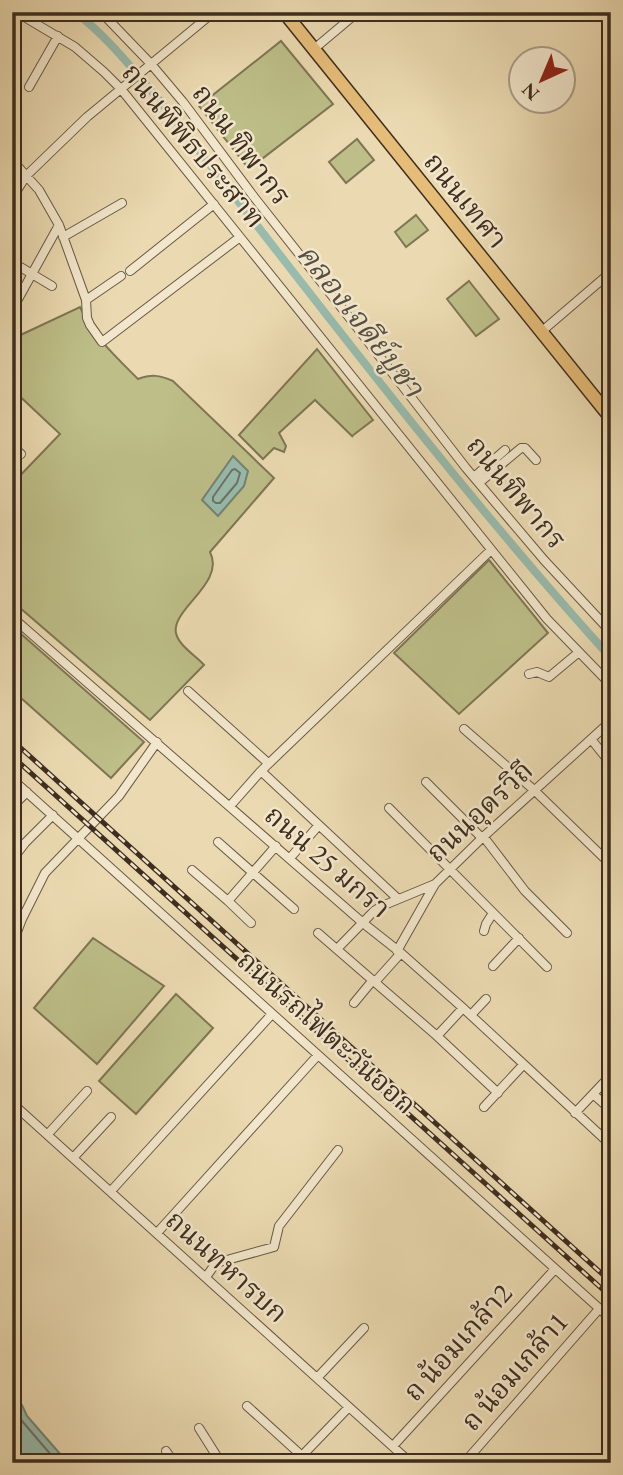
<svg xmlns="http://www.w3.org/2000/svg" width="623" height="1475" font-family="'EB Garamond','Noto Serif Thai',serif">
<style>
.green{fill:#bdbe88;stroke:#7e7654;stroke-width:2}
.water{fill:#98bbad;stroke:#748274;stroke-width:2}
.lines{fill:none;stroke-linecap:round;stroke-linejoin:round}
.shore{stroke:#6b7466;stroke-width:2}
.canal{stroke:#98bbad;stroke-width:8}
.minor-casing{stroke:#695844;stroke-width:10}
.primary-casing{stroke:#3e2d1f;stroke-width:15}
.minor{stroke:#f2e7cc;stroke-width:8}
.primary{stroke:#e6bd78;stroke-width:12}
.rail-casing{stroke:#3e2d1f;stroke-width:5}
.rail{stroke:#f2e7cc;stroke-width:2.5;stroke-dasharray:8;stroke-linecap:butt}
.labels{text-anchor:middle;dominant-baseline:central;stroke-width:5;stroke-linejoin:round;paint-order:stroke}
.street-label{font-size:28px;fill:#3e2d1f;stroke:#f2e7cc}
.water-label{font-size:30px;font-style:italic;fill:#545042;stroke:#f2e7cc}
</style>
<rect width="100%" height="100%" fill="#ebdab1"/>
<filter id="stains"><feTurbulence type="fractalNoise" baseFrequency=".00286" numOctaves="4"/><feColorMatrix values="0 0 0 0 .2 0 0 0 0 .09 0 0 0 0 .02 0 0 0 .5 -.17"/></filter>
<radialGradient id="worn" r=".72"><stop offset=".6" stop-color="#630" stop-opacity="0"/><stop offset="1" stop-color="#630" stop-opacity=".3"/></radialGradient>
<path class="green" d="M281,41L333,104L249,169L199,106Z
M357,139L374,160L346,183L329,162Z
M416,215L428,230L406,247L395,232Z
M469,281L499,319L476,336L447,299Z
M80,307C94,337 115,356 138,379C152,374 159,375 173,381L274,478L210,552C226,583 171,609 176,633C178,645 196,656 204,665L150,720L12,601V484L60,434L12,389V339Z
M317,349L373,420L352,436L353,437L315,400L279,433L286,446L284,452L274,448L263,459L239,435Z
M489,560L548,633L459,714L394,653Z
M12,626L144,742L111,778L12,690Z
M93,938L164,986L97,1064L34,1008Z
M176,994L213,1028L136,1114L99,1081Z"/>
<path class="water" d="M233,456L248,471L244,486L218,516L202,500Z
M12,1402L22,1405L27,1416L68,1463H12Z"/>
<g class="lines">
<path class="shore" d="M235,469L240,473L237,483L220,503H216L213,501V497L232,470Z
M12,1409L17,1412L22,1421L58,1463"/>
<path class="canal" d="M75,12C108,37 134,71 161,102C308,290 451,481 611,658"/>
<g class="minor-casing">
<path id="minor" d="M16,12L75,47L104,72L121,89L547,619L611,685
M101,12L151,64L183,102L254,197L352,321L466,468L544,560L611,632
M314,49L358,12
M29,87L58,36
M12,160L39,190L59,225L86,300L87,318L90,325L102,342L240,237
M12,198L26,176L87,117L214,12
M63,237L122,203
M12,262L52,286
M130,271L214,204
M86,300L121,276
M12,310L59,225
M541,332L611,272
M12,446L21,454
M474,477L505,450
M606,479L611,475
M479,483L521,448H525L536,460
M12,617L363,923L401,953L463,1008L611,1145
M529,674L537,672L549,677L579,652
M188,691L268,763
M464,729L534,790L604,858
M591,739L611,764
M12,779L611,1319
M426,782L482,838
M230,806L261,771
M12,807L27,792
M389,808L547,967
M483,836L525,891L567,933
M218,842L294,909
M290,858L319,825
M12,860L25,843L53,815
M192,870L228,901
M397,898L261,771L491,550
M251,923L228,901L276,846
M484,931L486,924L493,913
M318,933L437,1036L498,1093
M12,945L22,919L45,873L119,796L157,742
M337,949L374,911L382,906L435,884
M397,951L435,884L482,838L611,721
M493,966L519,938
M375,982L401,953
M354,1003L373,980
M471,1015L486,999
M437,1036L463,1008
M593,1094L611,1110
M12,1103L411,1463
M484,1107L523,1065
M575,1113L611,1075
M48,1134L87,1091
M73,1158L111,1117
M111,1191L272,1014
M157,1233L318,1055
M206,1277L216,1263L274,1247L279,1226L338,1150
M317,1378L364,1328
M247,1406L302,1456
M199,1428L221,1463
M393,1446L555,1269
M166,1451L174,1463
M295,1463L349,1407
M464,1463L599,1309"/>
</g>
<g class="primary-casing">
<path id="primary" d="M284,12L611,418"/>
</g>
<use href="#minor" class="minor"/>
<use href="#primary" class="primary"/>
<g class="rail-casing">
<path id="rail" d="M12,740L611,1282
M12,756L611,1297"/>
</g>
<use href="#rail" class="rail"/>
</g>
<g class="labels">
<g class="street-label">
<text transform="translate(242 144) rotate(53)">ถนน ทิพากร</text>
<text transform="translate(194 145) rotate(50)">ถนนพิพิธประสาท</text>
<text transform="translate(466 200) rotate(51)">ถนนเทศา</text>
<text transform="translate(517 492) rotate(50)">ถนนทิพากร</text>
<text transform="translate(479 811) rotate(-43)">ถนนอุดรวิถี</text>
<text transform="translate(328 861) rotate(41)">ถนน 25 มกรา</text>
<text transform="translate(327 1032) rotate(42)">ถนนรถไฟตะวันออก</text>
<text transform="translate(227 1266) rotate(42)">ถนนทหารบก</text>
<text transform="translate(457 1342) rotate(-48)">ถ น้อมเกล้า2</text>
<text transform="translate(514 1371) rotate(-49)">ถ น้อมเกล้า1</text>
</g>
<g class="water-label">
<text transform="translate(361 320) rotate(52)">คลองเจดีย์บูชา</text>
</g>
</g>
<rect width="623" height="1475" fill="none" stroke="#ebdab1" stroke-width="42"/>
<rect x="14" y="14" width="595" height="1447" fill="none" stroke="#3e2d1f" stroke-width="3.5"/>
<rect x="21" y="21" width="581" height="1433" fill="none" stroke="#3e2d1f" stroke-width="2"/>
<g transform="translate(542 80) rotate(224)"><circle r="33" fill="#f2e7cc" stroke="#aa9d87" stroke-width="2"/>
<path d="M0-5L12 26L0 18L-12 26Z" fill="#8f2418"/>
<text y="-10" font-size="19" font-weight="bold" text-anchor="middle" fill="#3e2d1f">N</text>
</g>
<rect width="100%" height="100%" filter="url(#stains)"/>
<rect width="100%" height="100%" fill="url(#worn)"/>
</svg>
